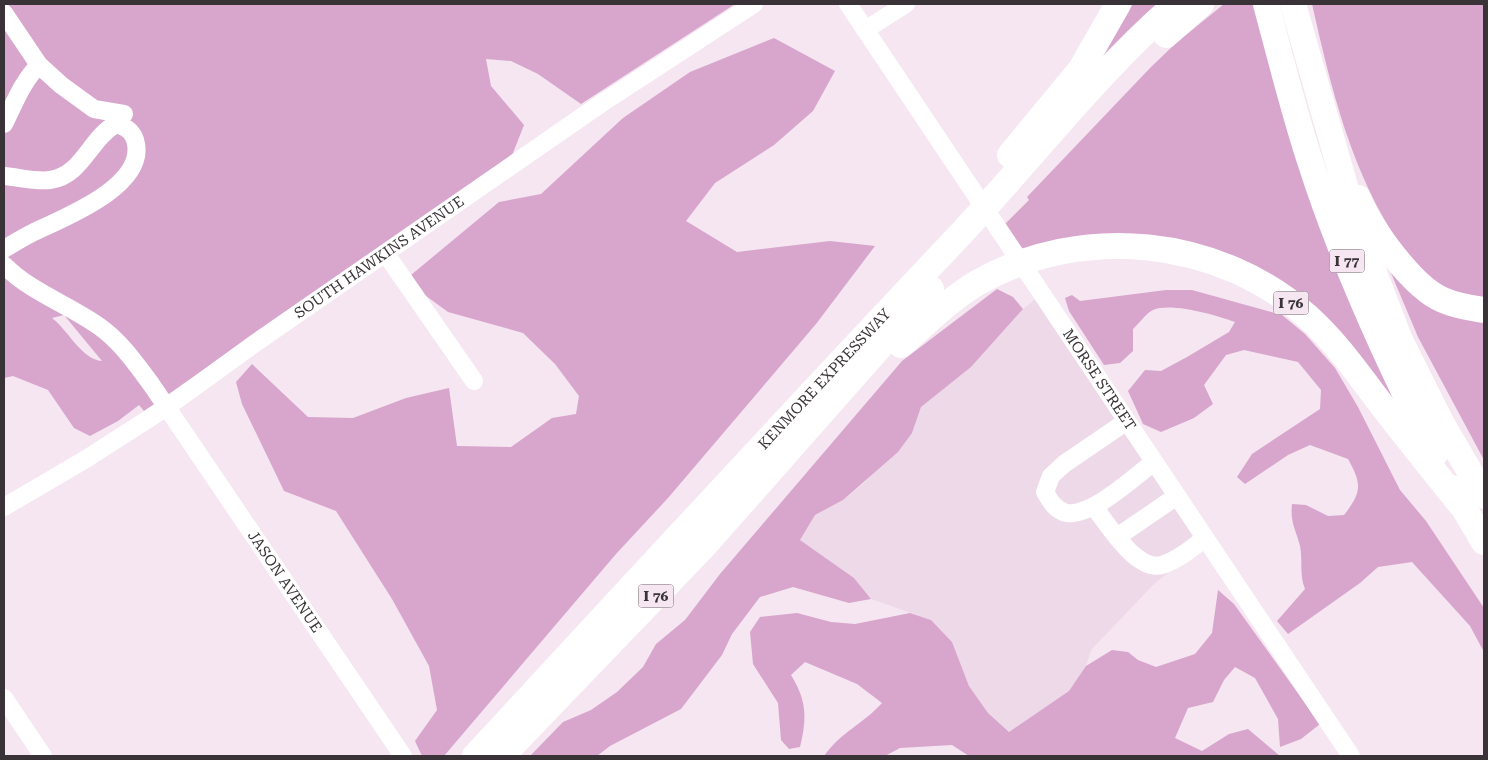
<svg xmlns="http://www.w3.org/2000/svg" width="1488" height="760" font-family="'Roboto Serif',serif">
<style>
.built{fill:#eed9e9}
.green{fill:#d8a5cd;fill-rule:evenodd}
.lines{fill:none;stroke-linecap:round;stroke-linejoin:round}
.minor{stroke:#fff;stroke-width:18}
.highway{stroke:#fff;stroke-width:26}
.labels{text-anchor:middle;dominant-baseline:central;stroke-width:4;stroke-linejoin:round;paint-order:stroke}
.shield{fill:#f5e6f1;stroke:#71696f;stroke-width:1}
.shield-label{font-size:14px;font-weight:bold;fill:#393337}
.street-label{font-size:15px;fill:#393337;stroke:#f5e6f1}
</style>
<rect width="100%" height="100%" fill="#f5e6f1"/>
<path class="built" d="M1038,297L1201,545L1153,585L1091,650L1086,666L1070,691L1009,732L988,713L969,686L952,642L931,620L871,599L854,578L800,540L815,515L843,500L864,483L912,433L921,407L971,367L1023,309Z"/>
<path class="green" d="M4,4H735L581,104L538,74L511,61L486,59L491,86L524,125L511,158L144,411L139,405L118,421L90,436L74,428L48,390L13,376L4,378ZM64,315L102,361C82,360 68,330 52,318Z
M1133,4H1157L1102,61L1103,55Z
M1224,4H1255L1295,155L1333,263L1397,407L1349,342L1152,235C1108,233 1063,236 1021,249L1004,225L1029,200L1027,197L1151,67L1175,44Z
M1312,4H1484V300C1462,295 1438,292 1422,276C1414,268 1408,256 1402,247C1352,176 1331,88 1312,4Z
M774,38L835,71L813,111L774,145L715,183L686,221L737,252L830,241L875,246L816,324L668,498L616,554L444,756H422L415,741L437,710L429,666L392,599L336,511L284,491L242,404L236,382L252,364L308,417L353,418L406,398L449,388L457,446L511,447L552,418L576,414L579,396L555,364L523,333L448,312L422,293L411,275L499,202L541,194L623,118L690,72Z
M1394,272L1484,321V460L1418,337L1391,273Z
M997,289L1013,297L1023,309L971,367L921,407L912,433L898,452L843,500L815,515L800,540L854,578L871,599L849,603L793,587L760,597L732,634L722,655L681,709L610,746L597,756H530L563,722L591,710L617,692L643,667L656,644L685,620L720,574L902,361Z
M1166,290H1192L1282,315L1305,334L1335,368L1358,407L1400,490L1426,521L1484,608V652L1470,626L1412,562L1378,567L1360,583L1288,634L1277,621L1305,589C1299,574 1303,561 1300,546C1296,529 1290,524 1292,504L1306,505L1328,516L1344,515C1362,492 1362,484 1348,459L1310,445L1288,455L1245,484L1237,477L1252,454L1320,409L1321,390L1298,362L1244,350L1226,355L1204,385L1213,404L1194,418L1161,432L1143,424L1128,391L1145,370L1161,371L1187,357L1229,332L1235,322C1216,315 1171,302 1153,310C1146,313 1139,324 1133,329V351L1120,363L1104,365L1069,311L1065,298L1072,295L1080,301Z
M1218,590L1234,604L1320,724L1301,739L1280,747L1278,719L1255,678L1235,667L1224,680L1213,702L1188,708L1175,738L1202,751L1229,734L1248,729L1280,756H969L952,745L900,748L885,756H824C841,732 863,724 882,703L857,684L805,662L791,675C807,701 807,718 800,747L789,749L781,740L778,703L753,664L750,632L760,617L797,613L831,622L855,624L910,613L931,620L952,642L969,686L988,713L1009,732L1069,691L1086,666L1112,650L1128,652L1138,660L1156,667L1195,654L1212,633Z"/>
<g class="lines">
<g class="minor">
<path id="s1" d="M848,4L1351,756"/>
<path d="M4,13L39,65L61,85L94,109L124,114"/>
<path d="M865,30L906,4"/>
<path d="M4,124C15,102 22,82 39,65"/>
<path d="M4,176C18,177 36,182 50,180C82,176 90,138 116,124C127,127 134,132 136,144C144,187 63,218 34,232C24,237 14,243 4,249"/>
<path d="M386,254L474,381"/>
<path id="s2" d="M4,265C32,293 68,304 100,327C121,342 136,364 151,384L403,756"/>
<path d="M1127,421L1064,464L1051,476L1045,492C1050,501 1056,511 1067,513C1093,516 1134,477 1154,462"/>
<path id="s3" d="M4,507L86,459L167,407L254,344L599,105L754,4"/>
<path d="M1094,507C1108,524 1136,572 1162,565C1178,560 1192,548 1205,538"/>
<path d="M1117,537L1177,496"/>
<path d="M4,698L43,756"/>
</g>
<g class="highway">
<path d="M1266,4C1280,56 1293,109 1310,161C1342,261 1387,360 1435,454"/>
<path d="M1293,4L1357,228L1399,338L1442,424L1484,496"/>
<path d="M1166,35L1201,4"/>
<path d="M1010,155L1081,69L1118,4"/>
<path d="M1358,198C1370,228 1413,288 1443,300C1456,306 1471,308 1484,310"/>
<path d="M901,345C925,324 950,299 977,283C1081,223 1219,237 1308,317C1337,343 1358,374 1381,404C1407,438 1434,471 1461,505"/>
<path d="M1452,488L1484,542"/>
<path id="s4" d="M475,756C635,583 795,409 957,238C1030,161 1095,74 1176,4"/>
<path d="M502,756L704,546L931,289"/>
</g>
</g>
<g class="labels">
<g class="shield">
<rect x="1329.5" y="249.5" width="35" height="23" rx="4"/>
<rect x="1273.5" y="291.5" width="35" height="23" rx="4"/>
<rect x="638.5" y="584.5" width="35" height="23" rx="4"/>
</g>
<g class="shield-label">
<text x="1347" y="261">I 77</text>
<text x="1291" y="303">I 76</text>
<text x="656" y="596">I 76</text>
</g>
<g class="street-label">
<text stroke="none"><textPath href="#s3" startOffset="451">SOUTH HAWKINS AVENUE</textPath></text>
<text stroke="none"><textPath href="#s4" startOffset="514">KENMORE EXPRESSWAY</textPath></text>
<text stroke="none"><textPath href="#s1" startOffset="452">MORSE STREET</textPath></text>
<text stroke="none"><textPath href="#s2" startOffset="430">JASON AVENUE</textPath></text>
</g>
</g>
<rect width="1488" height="760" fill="none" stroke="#393337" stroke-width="10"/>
</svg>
